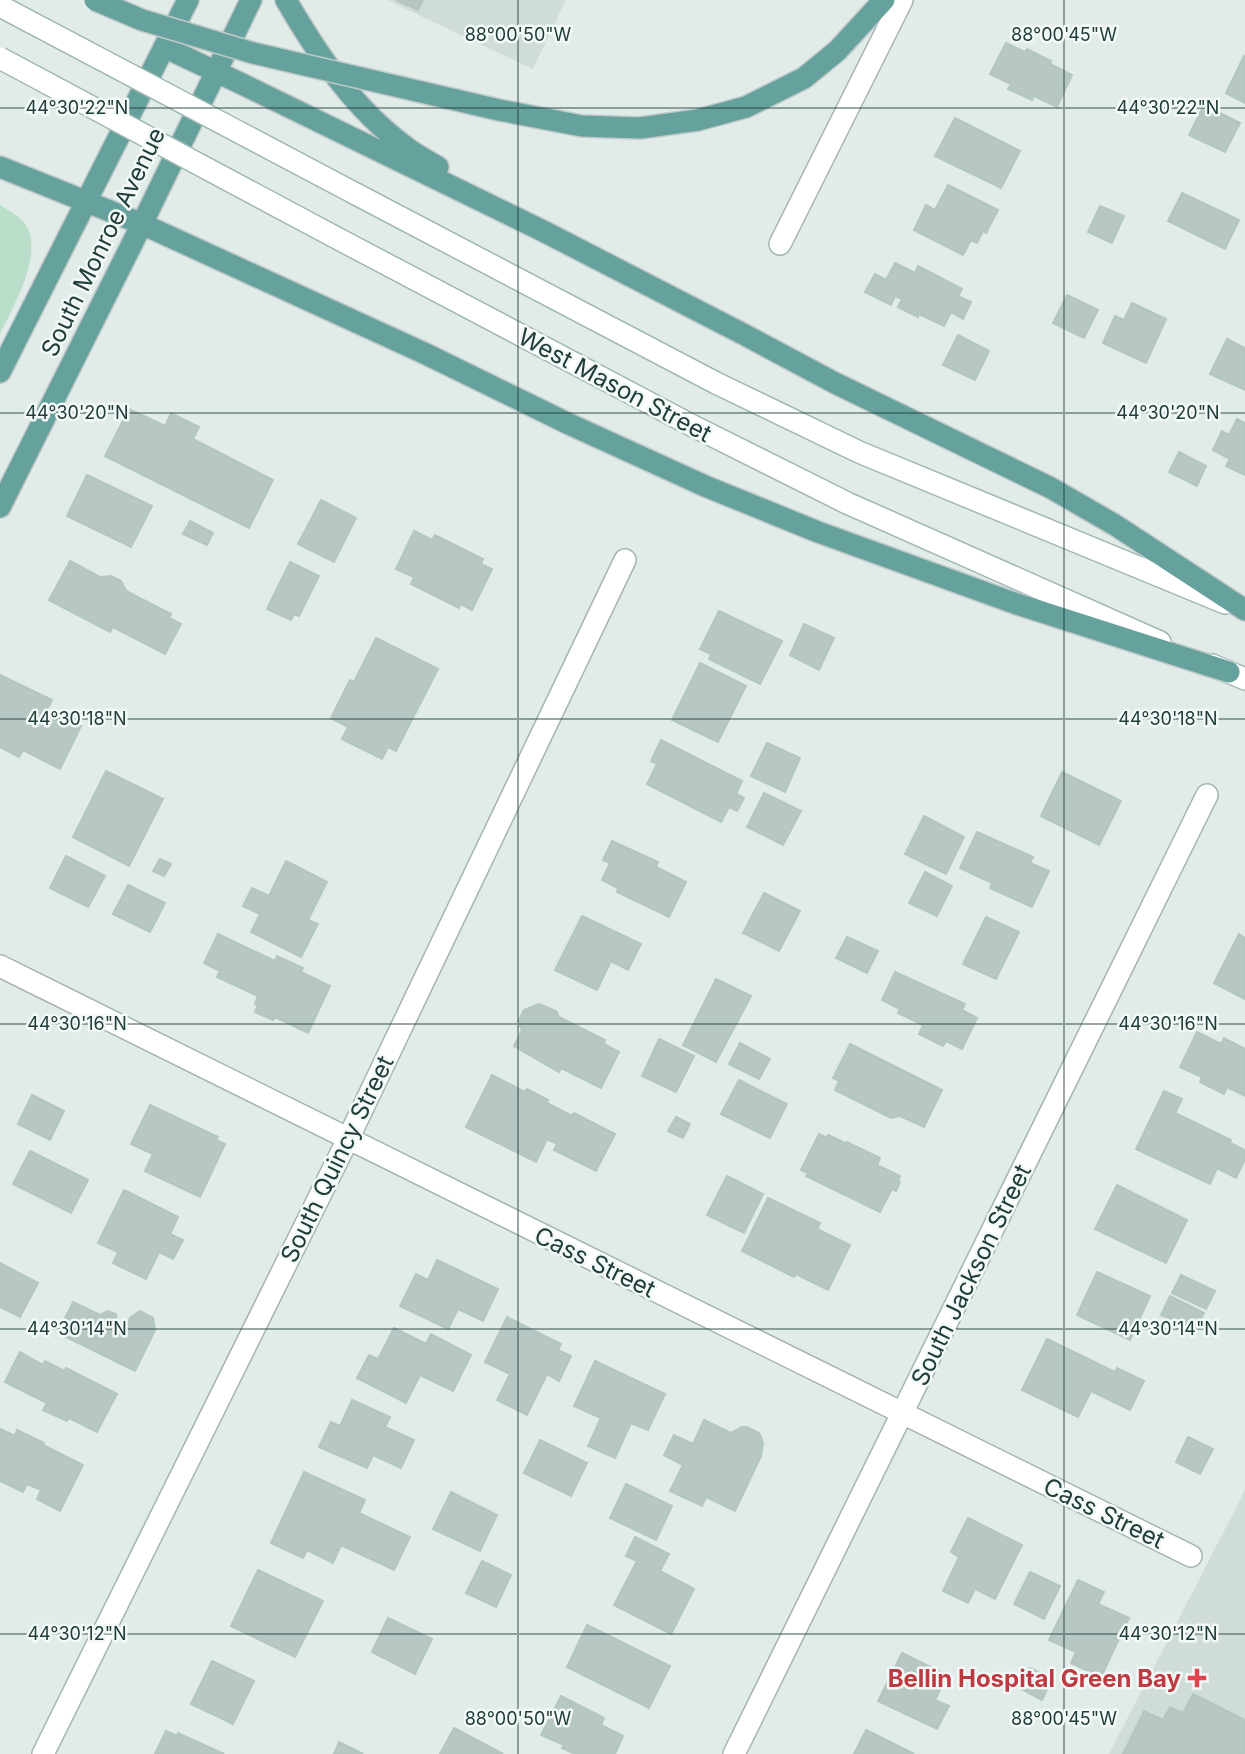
<svg xmlns="http://www.w3.org/2000/svg" width="1245" height="1754" font-family="Inter,sans-serif">
<style>
.built{fill:#d0dcd8}
.green{fill:#badeca}
.building{fill:#b7c7c3;stroke:#b4c6c1;stroke-width:2}
.lines{fill:none;stroke-linecap:round;stroke-linejoin:round}
.street-casing{stroke:#a4b4b1;stroke-width:24}
.secondary-casing{stroke:#9fb8b4;stroke-width:24}
.primary-casing{stroke:#c1c9c8;stroke-width:24}
.street{stroke:#fff;stroke-width:21}
.secondary{stroke:#fff;stroke-width:21}
.primary{stroke:#65a29d;stroke-width:21}
.secondary-bridge-casing{stroke:#9fb8b4;stroke-width:24;stroke-linecap:butt}
.primary-bridge-casing{stroke:#c1c9c8;stroke-width:24;stroke-linecap:butt}
.secondary-bridge{stroke:#fff;stroke-width:21}
.primary-bridge{stroke:#65a29d;stroke-width:21}
.ticks{fill:none;stroke:#213d3b;stroke-width:2;stroke-opacity:0.45}
.health-dot{fill:#e0444e;stroke:#f2f9f6;stroke-width:2.5}
.labels{text-anchor:middle;dominant-baseline:central;stroke-width:5;stroke-linejoin:round;paint-order:stroke}
.street-label{font-size:24px;fill:#213d3b;stroke:#f2f9f6}
.health-label{font-size:24px;font-weight:bold;fill:#be3a42;stroke:#f2f9f6;text-anchor:end}
.ticks-label{font-size:18px;text-anchor:middle;fill:#213d3b;stroke:#f2f9f6;stroke-width:5;stroke-linejoin:round;paint-order:stroke}
</style>
<rect width="100%" height="100%" fill="#e1ece9"/>
<path class="built" d="M387,0H566L533,69Z
M1245,1488V1754H1109L1240,1500Z"/>
<path class="green" d="M0,205C9,211 20,216 26,225C44,254 13,307 0,334Z"/>
<path class="building" d="M396,0H423L418,10Z
M1006,43L1025,52L1027,49L1051,61L1050,64L1072,75L1057,107L1034,96L1032,100L1008,89L1011,84L990,74Z
M1244,56L1245,57V103L1226,93Z
M1204,105L1240,123L1225,152L1189,135Z
M955,118L1020,151L1001,188L935,156Z
M948,185L998,210L986,233L983,231L977,243L971,240L963,255L914,230L926,205L935,210Z
M1182,193L1239,220L1225,249L1168,221Z
M1100,206L1124,216L1112,243L1088,232Z
M895,263L915,273L918,266L962,289L958,296L971,302L963,319L951,312L944,326L919,314L918,317L898,307L902,299L895,296L891,305L865,292L875,274L886,280Z
M1067,295L1098,310L1084,338L1053,323Z
M1132,303L1166,319L1146,363L1103,343L1115,316L1124,320Z
M958,335L989,351L975,380L943,365Z
M1227,339L1245,348V390L1210,374Z
M129,409L165,426L171,413L199,427L193,439L273,480L249,528L105,456Z
M1237,419L1245,423V475L1226,466L1230,459L1213,450L1222,431L1229,435Z
M1179,452L1206,466L1197,486L1169,472Z
M87,475L152,506L131,547L67,516Z
M321,500L356,518L334,562L298,544Z
M190,521L213,533L207,545L183,534Z
M414,531L432,540L435,535L483,559L481,564L492,569L472,610L461,604L459,608L411,584L414,577L396,569Z
M70,561L100,577L111,576L121,581L126,591L171,614L169,618L181,624L165,654L113,627L110,632L49,600Z
M290,562L319,576L299,616L294,614L291,620L267,609Z
M719,611L782,641L760,684L709,659L711,654L700,649Z
M804,624L834,638L819,670L790,655Z
M376,638L438,669L396,751L388,747L382,759L342,739L348,727L331,718L350,680L354,682Z
M700,663L746,686L718,742L672,720Z
M0,675L52,700L47,710L81,726L60,769L23,750L19,757L0,747Z
M661,740L742,781L736,794L744,798L737,811L729,807L721,822L647,784L657,764L651,761Z
M767,743L800,758L785,792L751,776Z
M106,771L163,799L129,866L73,837Z
M1062,772L1121,801L1099,845L1041,816Z
M764,793L801,811L783,845L747,827Z
M924,816L964,837L946,874L905,854Z
M977,832L1033,857L1030,863L1049,871L1032,907L990,888L992,883L960,868Z
M612,841L658,862L656,867L686,882L669,917L617,892L618,888L602,880L610,863L603,860Z
M66,856L105,876L88,907L50,888Z
M160,859L171,864L164,876L153,871Z
M286,861L327,882L308,920L318,924L301,957L251,932L260,914L243,906L252,888L269,896Z
M925,872L952,886L937,916L909,903Z
M128,885L165,903L150,932L113,914Z
M764,893L800,911L779,951L743,933Z
M582,916L641,944L628,970L611,961L597,990L555,970Z
M986,917L1019,932L996,979L963,964Z
M218,934L275,961L277,956L303,968L301,972L330,986L308,1033L275,1017L273,1020L255,1012L258,1005L255,1004L258,996L217,977L220,971L204,963Z
M1239,934L1245,938V999L1214,983Z
M847,937L878,951L867,973L836,958Z
M895,972L965,1004L962,1010L977,1018L962,1049L946,1041L943,1046L919,1034L923,1025L898,1013L900,1009L882,1000Z
M716,979L751,996L716,1062L683,1045Z
M539,1004L556,1011L559,1017L605,1040L604,1044L619,1052L601,1088L561,1068L559,1072L514,1046L522,1030L518,1022L524,1010Z
M1197,1032L1221,1044L1224,1038L1245,1049L1244,1054L1245,1055V1096L1227,1087L1224,1094L1200,1082L1202,1077L1180,1067Z
M659,1039L694,1056L676,1092L642,1076Z
M740,1043L770,1059L759,1079L729,1064Z
M850,1044L942,1090L924,1127L900,1116L891,1118L835,1090L839,1081L833,1078Z
M492,1075L525,1092L527,1089L548,1100L547,1103L572,1116L574,1113L615,1134L596,1171L554,1150L557,1144L547,1139L536,1162L466,1127Z
M739,1080L787,1104L770,1138L721,1114Z
M1164,1091L1182,1099L1175,1113L1231,1140L1230,1143L1245,1150V1159L1236,1178L1217,1168L1210,1184L1136,1149Z
M32,1095L64,1111L50,1140L18,1124Z
M150,1105L218,1137L216,1140L225,1144L200,1197L145,1171L153,1154L131,1144Z
M676,1117L690,1124L683,1138L668,1131Z
M819,1134L827,1138L828,1135L847,1144V1142L880,1158L877,1165L900,1176L898,1181L900,1182L896,1191L892,1189L880,1212L806,1176L808,1173L801,1170Z
M30,1151L88,1180L71,1213L13,1184Z
M727,1176L763,1194L744,1233L707,1215Z
M1117,1185L1187,1220L1166,1263L1095,1229Z
M124,1190L178,1217L170,1234L183,1240L173,1259L159,1252L146,1279L113,1263L118,1252L98,1243Z
M768,1198L820,1223L817,1229L850,1245L828,1290L796,1274L794,1277L742,1251Z
M437,1260L498,1289L483,1321L458,1309L448,1329L400,1306L416,1274L428,1280Z
M0,1263L38,1283L20,1317L0,1307Z
M1097,1272L1150,1296L1130,1340L1077,1315Z
M1181,1275L1215,1291L1206,1309L1172,1293Z
M1170,1296L1204,1313L1195,1330L1161,1315Z
M73,1302L100,1315L108,1311L116,1314L117,1322L126,1326L130,1318L140,1311L153,1318L155,1330L135,1371L58,1333Z
M507,1317L561,1344L558,1350L571,1356L559,1381L547,1374L527,1415L497,1400L510,1374L485,1362Z
M394,1328L426,1344L431,1334L471,1355L453,1391L420,1375L406,1403L357,1378L369,1355L378,1359Z
M1047,1339L1115,1372L1117,1368L1144,1381L1130,1410L1091,1391L1078,1417L1022,1390Z
M20,1352L43,1365L45,1361L65,1371L66,1368L117,1394L97,1432L69,1418L67,1421L43,1410L47,1403L5,1382Z
M595,1361L665,1394L648,1430L631,1423L615,1458L588,1446L601,1418L574,1406Z
M352,1400L390,1417L385,1427L414,1440L401,1468L373,1455L367,1468L319,1447L331,1422L340,1426Z
M704,1420L731,1433L742,1427H747L759,1433L761,1437L763,1443L761,1456L735,1511L706,1497L702,1506L670,1491L683,1465L664,1455L674,1435L693,1444Z
M0,1429L15,1436L17,1430L44,1443L43,1445L83,1465L60,1511L37,1499L41,1490L27,1484L23,1492L0,1481Z
M1188,1437L1213,1449L1200,1474L1176,1462Z
M540,1440L587,1463L571,1496L524,1473Z
M304,1472L365,1500L359,1513L410,1537L394,1570L341,1545L333,1563L307,1550L303,1558L271,1543Z
M626,1484L672,1506L656,1540L610,1518Z
M451,1492L497,1515L480,1551L433,1529Z
M968,1518L1022,1545L995,1599L975,1589L968,1603L943,1591L959,1557L951,1552Z
M635,1537L669,1554L660,1571L694,1589L671,1634L614,1605L637,1561L626,1556Z
M482,1561L511,1575L496,1607L466,1593Z
M258,1570L323,1601L295,1657L231,1626Z
M1030,1572L1060,1586L1044,1619L1014,1604Z
M1078,1580L1104,1592L1098,1604L1129,1618L1101,1677L1071,1663L1076,1652L1049,1640Z
M388,1618L432,1639L415,1674L372,1652Z
M587,1625L670,1666L649,1708L567,1667Z
M902,1653L947,1675L935,1700L949,1706L937,1729L878,1701Z
M212,1661L254,1681L233,1724L191,1704Z
M1030,1668L1052,1679L1042,1700L1020,1688Z
M1193,1694L1245,1720V1754H1123L1144,1711L1163,1720L1170,1707L1183,1713Z
M561,1696L604,1718L601,1725L623,1736L615,1754H575L562,1748L564,1745L541,1735Z
M454,1728L503,1754H440Z
M866,1730L914,1754H854Z
M166,1731L177,1736L178,1733L224,1754H155Z
M339,1742L363,1754H334Z"/>
<g class="lines">
<g class="street-casing">
<path id="street" d="M780,244L902,0
M0,966L1191,1556
M43,1754L348,1139L625,560
M734,1754L1207,795"/>
</g>
<g class="secondary-casing">
<path id="secondary" d="M354,193L716,383L859,452L1225,603
M333,236L693,426L847,503L1160,642
M1212,665L1245,679"/>
</g>
<g class="primary-casing">
<path id="primary" d="M286,0C318,55 354,109 406,147C416,155 428,161 438,167
M164,47L242,84L545,232L745,335L835,383L1051,488L1115,525L1245,610
M499,110L582,126L640,128L698,120L746,107L804,78L837,51L884,0
M0,167L142,224L426,354L569,424L705,486L818,532L1014,603L1229,672
M0,372L188,0
M0,507L142,224L251,0"/>
</g>
<use href="#street" class="street"/>
<use href="#secondary" class="secondary"/>
<use href="#primary" class="primary"/>
<g class="secondary-bridge-casing">
<path id="secondary-bridge" d="M0,6L354,193
M0,58L333,236"/>
</g>
<g class="primary-bridge-casing">
<path id="primary-bridge" d="M95,0L142,20L253,53L499,110"/>
</g>
<use href="#secondary-bridge" class="secondary-bridge"/>
<use href="#primary-bridge" class="primary-bridge"/>
</g>
<path class="ticks" d="M518,0V1754M1064,0V1754M0,108H1245M0,413H1245M0,719H1245M0,1024H1245M0,1329H1245M0,1634H1245"/>
<path class="health-dot" d="M1193.5 1667.5h7v7h7v7h-7v7h-7v-7h-7v-7h7z"/>
<g class="labels">
<g class="street-label">
<text transform="translate(103 242) rotate(-64)">South Monroe Avenue</text>
<text transform="translate(615 385) rotate(28)">West Mason Street</text>
<text transform="translate(337 1159) rotate(-64)">South Quincy Street</text>
<text transform="translate(595 1262) rotate(26)">Cass Street</text>
<text transform="translate(971 1275) rotate(-64)">South Jackson Street</text>
<text transform="translate(1104 1513) rotate(26)">Cass Street</text>
</g>
<g class="health-label">
<text x="1181" y="1678">Bellin Hospital Green Bay</text>
</g>
</g>
<g class="ticks-label">
<text x="518" y="41">88°00'50"W</text>
<text x="1064" y="41">88°00'45"W</text>
<text x="77" y="114">44°30'22"N</text>
<text x="1168" y="114">44°30'22"N</text>
<text x="77" y="419">44°30'20"N</text>
<text x="1168" y="419">44°30'20"N</text>
<text x="77" y="725">44°30'18"N</text>
<text x="1168" y="725">44°30'18"N</text>
<text x="77" y="1030">44°30'16"N</text>
<text x="1168" y="1030">44°30'16"N</text>
<text x="77" y="1335">44°30'14"N</text>
<text x="1168" y="1335">44°30'14"N</text>
<text x="77" y="1640">44°30'12"N</text>
<text x="1168" y="1640">44°30'12"N</text>
<text x="518" y="1725">88°00'50"W</text>
<text x="1064" y="1725">88°00'45"W</text>
</g>
</svg>
